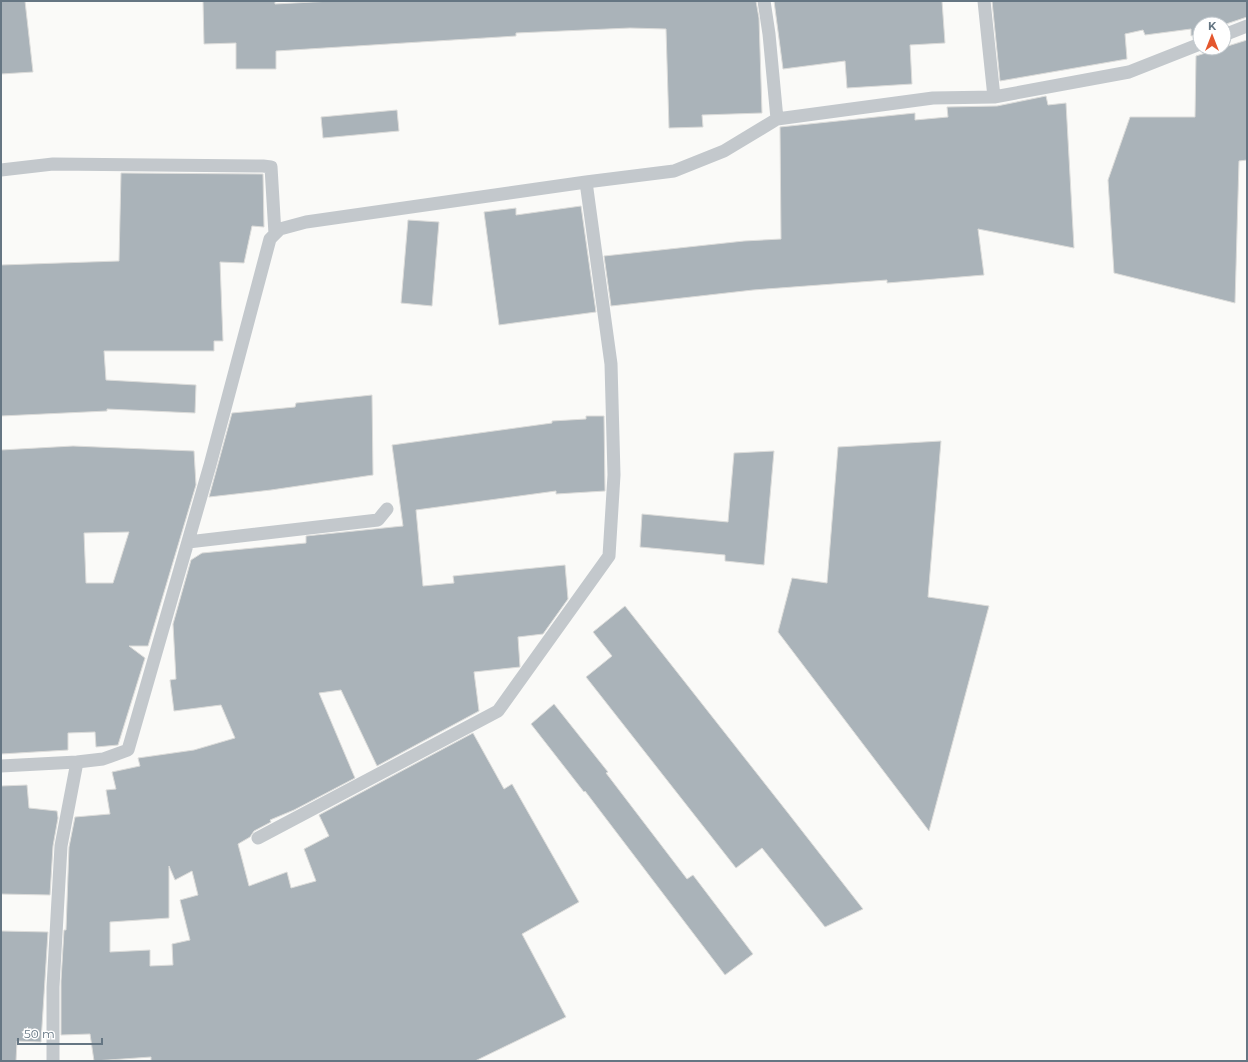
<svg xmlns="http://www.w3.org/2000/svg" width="1248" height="1062" font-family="Montserrat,sans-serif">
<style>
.building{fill:#aab3b9;stroke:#dcdcda;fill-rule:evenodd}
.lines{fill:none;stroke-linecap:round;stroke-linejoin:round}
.minor{stroke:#c3c8cc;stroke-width:13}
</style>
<rect width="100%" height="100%" fill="#fafaf8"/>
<path class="building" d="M1,1H25L33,72L1,74Z
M203,1H275V4L332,1H756L759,18L762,113L702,115L703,127L669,128L666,29L630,28L516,33V36L276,51V69H236V43L204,44Z
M774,1H942L945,43L910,45L912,84L847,88L845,61L783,69Z
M992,1H1247V17L1226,24H1200V33L1191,36V29L1145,35L1143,30L1125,34L1127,59L1000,81Z
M1247,40V160L1239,161L1235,303L1114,273L1108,180L1130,117H1195L1196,56Z
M1046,96L1048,105L1066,103L1074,248L978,229L984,275L887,283V280L753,290L611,306L604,256L744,241L781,239L780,127L915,113V120L948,117L947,107L997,106Z
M397,110L399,131L323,138L321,117Z
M121,173L263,174L264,227L252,226L244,263L220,262L223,341H214V351H104L106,380L196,385L195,413L107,409V411L1,416V265L119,261Z
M581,206L596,312L499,325L484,212L516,208V215Z
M408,220L439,222L432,306L401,303Z
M372,395L373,475L271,490L209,497L232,413L295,407L296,403Z
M586,416H604L605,491L556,494V491L416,510L423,586L454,583L453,576L565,565L568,599L543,634L518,637L520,667L474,672L479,711L377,766L341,690L319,693L355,778L294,810L270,820L271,822L254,831L250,837L238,844L249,886L287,872L291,888L316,881L304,849L329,836L319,815L473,733L504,789L512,784L579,902L522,934L566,1017L475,1061H151V1057L94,1061L90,1034L61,1035V981L64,930H66L69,847L75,817L110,814L106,790L116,789L112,772L140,766L138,758L194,750L235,738L221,705L174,711L170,680L176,679L173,624L191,560L202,553L306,543V536L403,526L392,445L552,423V421L586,419ZM169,866L175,880L192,871L198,895L180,900L190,940L172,944L173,965L150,966V950L110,952V922L169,918Z
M941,441L928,597L989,606L929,831L778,632L792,578L827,583L838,447Z
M73,446L194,451L196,485L148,646H129L145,658L118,745L96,747L95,732L68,733V750L1,754V450ZM129,532L113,583H86L84,533Z
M774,451L764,565L725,561V555L640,547L642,514L728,522L734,453Z
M625,606L788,813L863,909L825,927L762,848L736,868L586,677L612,656L593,632Z
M554,704L608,772L606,773L687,879L693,875L753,954L725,975L585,791L584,792L531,724Z
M27,785L29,808L57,811L58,818L53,846L50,895L1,894V786Z
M1,931L48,932L41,1042L17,1041L16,1061H1Z"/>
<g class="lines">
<path class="minor" d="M764,1L769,34L777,119
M984,1L994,97
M1224,35L1247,26
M1,170L53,164L263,166L271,167L275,234
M188,542L378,520L387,509
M1,766L77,762L103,759L128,750L210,465L270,239L280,229L306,222L586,182L674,171L724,151L777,119L933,98L994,97L1129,72L1200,44
M258,838L498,711L609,556L614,475L611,364L586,182
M53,1061V987L61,846L77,762"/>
</g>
<rect width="1248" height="1062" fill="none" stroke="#657683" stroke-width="4"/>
<g transform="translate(1212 36)"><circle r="19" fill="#ffffff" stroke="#c1c8cd"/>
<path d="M0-3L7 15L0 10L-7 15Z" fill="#e4572e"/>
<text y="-6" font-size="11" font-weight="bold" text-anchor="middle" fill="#657683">K</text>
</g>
<path d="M18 1038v6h84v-6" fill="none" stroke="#657683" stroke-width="2"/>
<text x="24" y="1038" font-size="12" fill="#657683" stroke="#ffffff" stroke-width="3" paint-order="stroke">50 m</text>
</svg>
